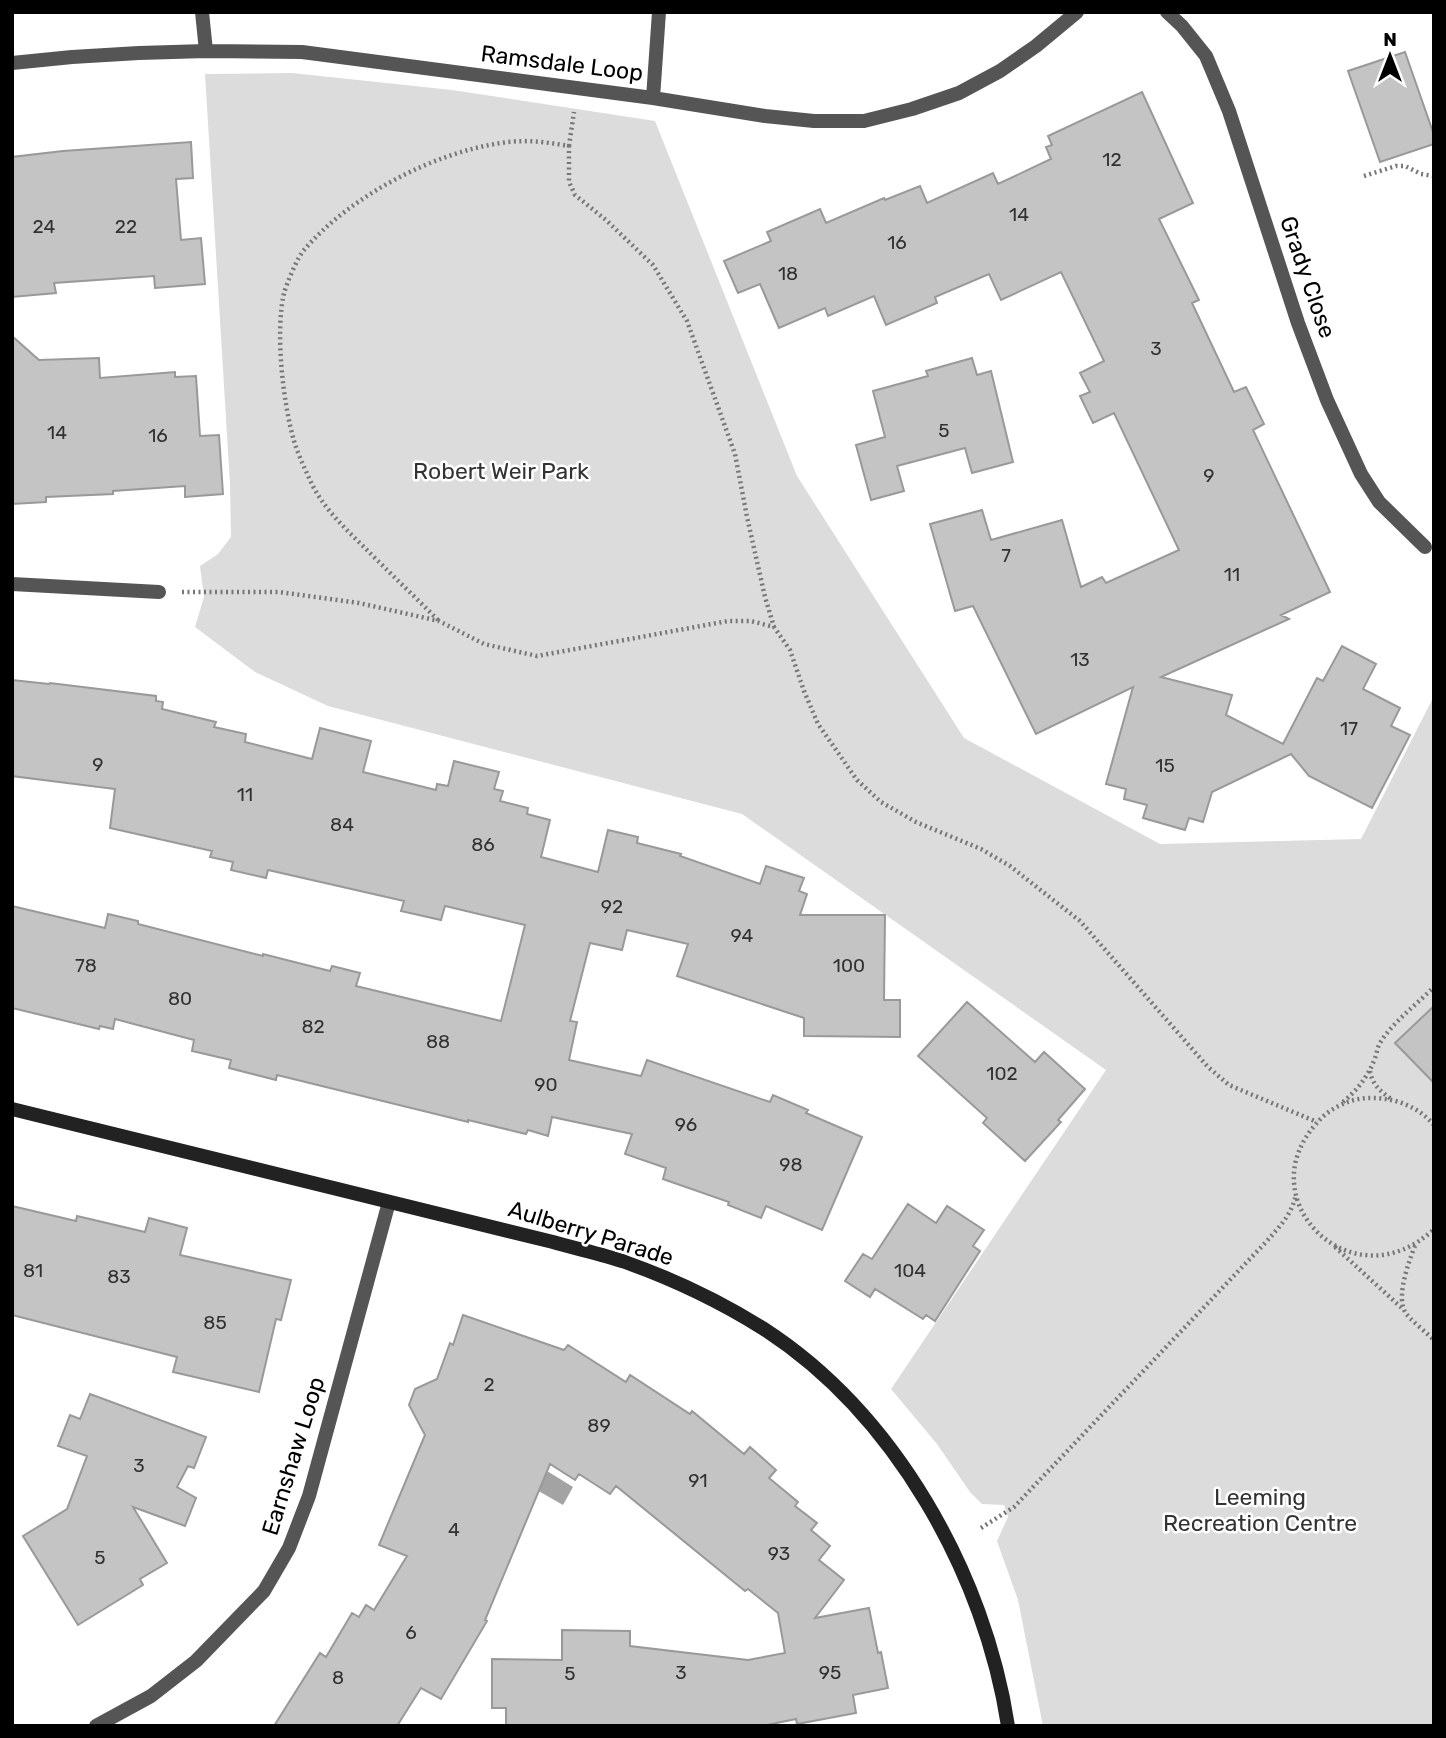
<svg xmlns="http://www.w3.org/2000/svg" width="1446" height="1738" font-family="Rubik,sans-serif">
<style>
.green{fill:#dcdcdc}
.water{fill:#a3a3a3}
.building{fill:#c4c4c4;stroke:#999;stroke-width:2}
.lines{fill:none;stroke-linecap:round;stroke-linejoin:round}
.path{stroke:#777;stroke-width:4.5;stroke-dasharray:2 3.5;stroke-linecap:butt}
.street{stroke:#555;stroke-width:14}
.secondary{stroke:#222;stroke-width:14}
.labels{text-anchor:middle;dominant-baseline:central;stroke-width:5;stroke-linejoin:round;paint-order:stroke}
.number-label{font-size:19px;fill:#313131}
.street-label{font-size:23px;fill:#000;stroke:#fff}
.park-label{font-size:23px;fill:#333;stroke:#fff}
</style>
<rect width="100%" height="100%" fill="#fff"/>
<path class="green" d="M292,73L452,90L655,121L797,476L964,738L1160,844L1361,839L1434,696V1726H1043L1018,1600L997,1541L1008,1517L1004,1505L982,1504L970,1492L937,1444L891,1389L1106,1070L742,814L328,706L255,672L195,627L204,597L200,566L218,554L231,537L230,484L205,74Z"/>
<path class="water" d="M539,1466L573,1487L563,1505L528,1485Z"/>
<path class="building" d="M1405,52L1434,135V144L1380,162L1348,71Z
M1142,92L1193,203L1159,219L1199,300L1192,303L1234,392L1246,387L1264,424L1253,430L1330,592L1281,615L1289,619L1161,677L1232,695L1226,715L1283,744L1317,678L1323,681L1342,646L1376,664L1363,689L1400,708L1391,726L1410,735L1372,808L1309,776L1291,754L1212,792L1203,822L1189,818L1185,830L1143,818L1147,805L1124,799L1126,789L1106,784L1133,687L1036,734L973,606L955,611L930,524L982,510L991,540L1062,520L1081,587L1102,577L1106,583L1179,550L1114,413L1093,423L1080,396L1090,392L1080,373L1104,361L1061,272L1001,300L989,274L935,297L937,303L886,325L874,296L828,316L825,308L779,328L760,284L738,293L724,261L771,241L767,232L820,209L826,223L884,198L885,200L920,186L927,203L993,173L998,184L1051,159L1046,147L1052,145L1048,136Z
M191,142L193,178L176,179L181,240L201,238L205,284L155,288L154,276L54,283L56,293L12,297V157L63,151Z
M12,336L39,360L99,358L100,378L175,372V377L196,376L200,436L219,435L223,494L185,497V486L113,491V494L46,497V502L12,504Z
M972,358L977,375L991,371L1013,462L972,473L965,448L897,466L904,491L871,500L856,445L885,437L873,391L928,376L926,371Z
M12,680L49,684L50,683L156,696V701L163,702L162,709L216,722L214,727L246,734L245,742L312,759L320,728L371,741L363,772L436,790L437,784L448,786L454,761L499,772L494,789L503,791L500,801L528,808L527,814L550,820L541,857L598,872L608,830L638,837L637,843L681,854L680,856L760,884L766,866L804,878L799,891L807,894L800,915H885L884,1000H900V1037L804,1036V1018L677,976L688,944L627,930L622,950L590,943L570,1021L577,1022L569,1060L641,1076L647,1060L770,1102L773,1095L808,1110L806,1113L862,1137L822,1230L766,1206L761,1218L728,1205L729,1202L663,1179L666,1168L625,1154L632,1134L552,1117L548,1136L528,1130L526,1134L468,1120V1122L277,1075L276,1080L229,1068L231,1060L192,1051L194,1040L115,1019L113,1029L100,1026L99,1029L12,1008V906L105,928L108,914L138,921V924L263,956V954L330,971L332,966L360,973L356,986L501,1021L525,925L445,906L441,920L401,911L404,901L268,870L266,878L231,870L233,862L210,857L212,851L110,828L115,789L12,776Z
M967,1002L1035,1062L1044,1052L1085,1089L1058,1120L1061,1122L1025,1161L983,1123L987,1118L918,1056Z
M1434,1006V1083L1395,1043Z
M908,1204L936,1223L947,1206L984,1230L973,1246L980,1251L935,1321L926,1315L923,1319L875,1289L870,1297L845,1281L863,1254L872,1259Z
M12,1206L76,1221L77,1216L145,1232L149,1218L187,1228L180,1255L291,1280L281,1320L276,1319L259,1392L173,1372L177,1357L12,1315Z
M463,1315L564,1350L568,1345L626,1382L630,1375L690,1414L692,1411L744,1454L750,1447L776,1470L769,1478L798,1502L795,1506L817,1523L811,1530L830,1546L819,1560L844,1580L815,1618L869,1608L878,1653L881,1652L888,1688L853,1695L856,1713L797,1724L796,1719L762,1726H506V1708H492V1659L562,1660V1630L630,1631V1646L748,1660L785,1653L778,1613L748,1589L745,1591L616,1486L610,1494L579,1474L575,1480L550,1464L485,1620L487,1621L441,1699L421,1688L397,1726H274L320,1653L326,1657L352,1613L359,1617L366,1605L374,1610L407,1556L379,1545L425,1435L409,1405L415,1389L437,1379L450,1343L453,1345Z
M90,1394L206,1437L194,1468L188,1466L177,1487L196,1498L185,1526L133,1507L167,1563L140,1579L143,1585L78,1625L23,1536L67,1509L87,1456L58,1446L70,1415L80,1419Z"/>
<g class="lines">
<path class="path" d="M569,146L574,112
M1364,176L1396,166H1405L1421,174L1434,176
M182,592H279L359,603L439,621L484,644L537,656L728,621H751L774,627L790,650L804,691L818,724L857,780L881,802L916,822L981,849L1010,866L1080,921L1208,1067L1229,1085L1317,1122
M438,620C416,598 393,576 370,553C349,532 322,508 310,480C304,467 298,454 294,441C283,403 275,332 284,293C287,283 297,258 304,250C349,197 432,153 501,143C524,139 546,142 569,146V182L575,195L606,220L653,265L687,321L735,454L747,517L765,597L774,627
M1370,1071C1372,1084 1380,1091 1391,1099
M1343,1102C1357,1090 1368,1077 1375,1058C1377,1053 1377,1048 1380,1043C1392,1023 1417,1004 1434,987
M1434,1125C1417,1105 1392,1097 1367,1098C1348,1099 1328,1109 1316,1124C1247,1201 1354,1305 1434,1229
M1415,1246C1409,1261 1396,1296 1405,1312C1409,1319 1427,1333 1434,1340
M1335,1247L1404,1310
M981,1528L1014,1507L1266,1242C1279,1227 1292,1215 1296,1194"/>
<path class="street" d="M202,12L206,51
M1167,12L1182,26L1206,56L1229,111L1298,323L1327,400L1361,474L1379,502L1425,547
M12,63L72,57L139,53L206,51L302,52L653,98L765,116L814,121H864L912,109L959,93L1000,71L1036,46L1077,12
M653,98L659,12
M12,584L159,592
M96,1726L151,1696L196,1661L264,1591L289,1548L309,1496L389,1202"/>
<path class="secondary" d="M12,1109L553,1242C577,1249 602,1254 625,1262C673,1279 721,1302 764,1329C895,1414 985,1574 1008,1726"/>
</g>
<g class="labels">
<g class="number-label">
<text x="1112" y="159">12</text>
<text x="1019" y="214">14</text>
<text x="44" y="226">24</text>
<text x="126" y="226">22</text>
<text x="897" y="242">16</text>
<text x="788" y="273">18</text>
<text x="1156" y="348">3</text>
<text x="944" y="430">5</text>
<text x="57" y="432">14</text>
<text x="158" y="435">16</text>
<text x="1209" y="475">9</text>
<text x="1006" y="555">7</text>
<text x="1232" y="574">11</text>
<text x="1080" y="659">13</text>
<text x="1349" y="728">17</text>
<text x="98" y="764">9</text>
<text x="1165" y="765">15</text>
<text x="245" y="794">11</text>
<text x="342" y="824">84</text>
<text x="483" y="844">86</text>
<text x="612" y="906">92</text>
<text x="742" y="935">94</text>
<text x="86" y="965">78</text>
<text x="849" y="965">100</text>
<text x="180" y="998">80</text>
<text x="313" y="1026">82</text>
<text x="438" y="1041">88</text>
<text x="1002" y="1073">102</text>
<text x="546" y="1084">90</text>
<text x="686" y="1124">96</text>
<text x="791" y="1164">98</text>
<text x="33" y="1270">81</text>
<text x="910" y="1270">104</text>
<text x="119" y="1276">83</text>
<text x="215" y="1322">85</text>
<text x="489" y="1384">2</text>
<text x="599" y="1425">89</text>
<text x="139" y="1465">3</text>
<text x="698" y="1480">91</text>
<text x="454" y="1529">4</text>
<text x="779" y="1553">93</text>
<text x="100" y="1557">5</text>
<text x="411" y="1632">6</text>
<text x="681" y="1672">3</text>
<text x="830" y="1672">95</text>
<text x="570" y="1673">5</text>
<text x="338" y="1677">8</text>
</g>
<g class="street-label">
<text transform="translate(562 63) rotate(7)">Ramsdale Loop</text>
<text transform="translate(1308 277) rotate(71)">Grady Close</text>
<text transform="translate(591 1233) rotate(17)">Aulberry Parade</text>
<text transform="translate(293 1456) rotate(-73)">Earnshaw Loop</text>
</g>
<g class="park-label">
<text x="501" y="471">Robert Weir Park</text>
<text x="1260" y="1497">Leeming<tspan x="1260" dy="26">Recreation Centre</tspan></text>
</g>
</g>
<rect width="1446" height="1738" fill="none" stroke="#000000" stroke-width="28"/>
<g transform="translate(1390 56)" stroke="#ffffff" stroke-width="5" paint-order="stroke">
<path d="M0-5L12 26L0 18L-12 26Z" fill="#000000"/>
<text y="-10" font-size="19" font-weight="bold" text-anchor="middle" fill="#000000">N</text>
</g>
</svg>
